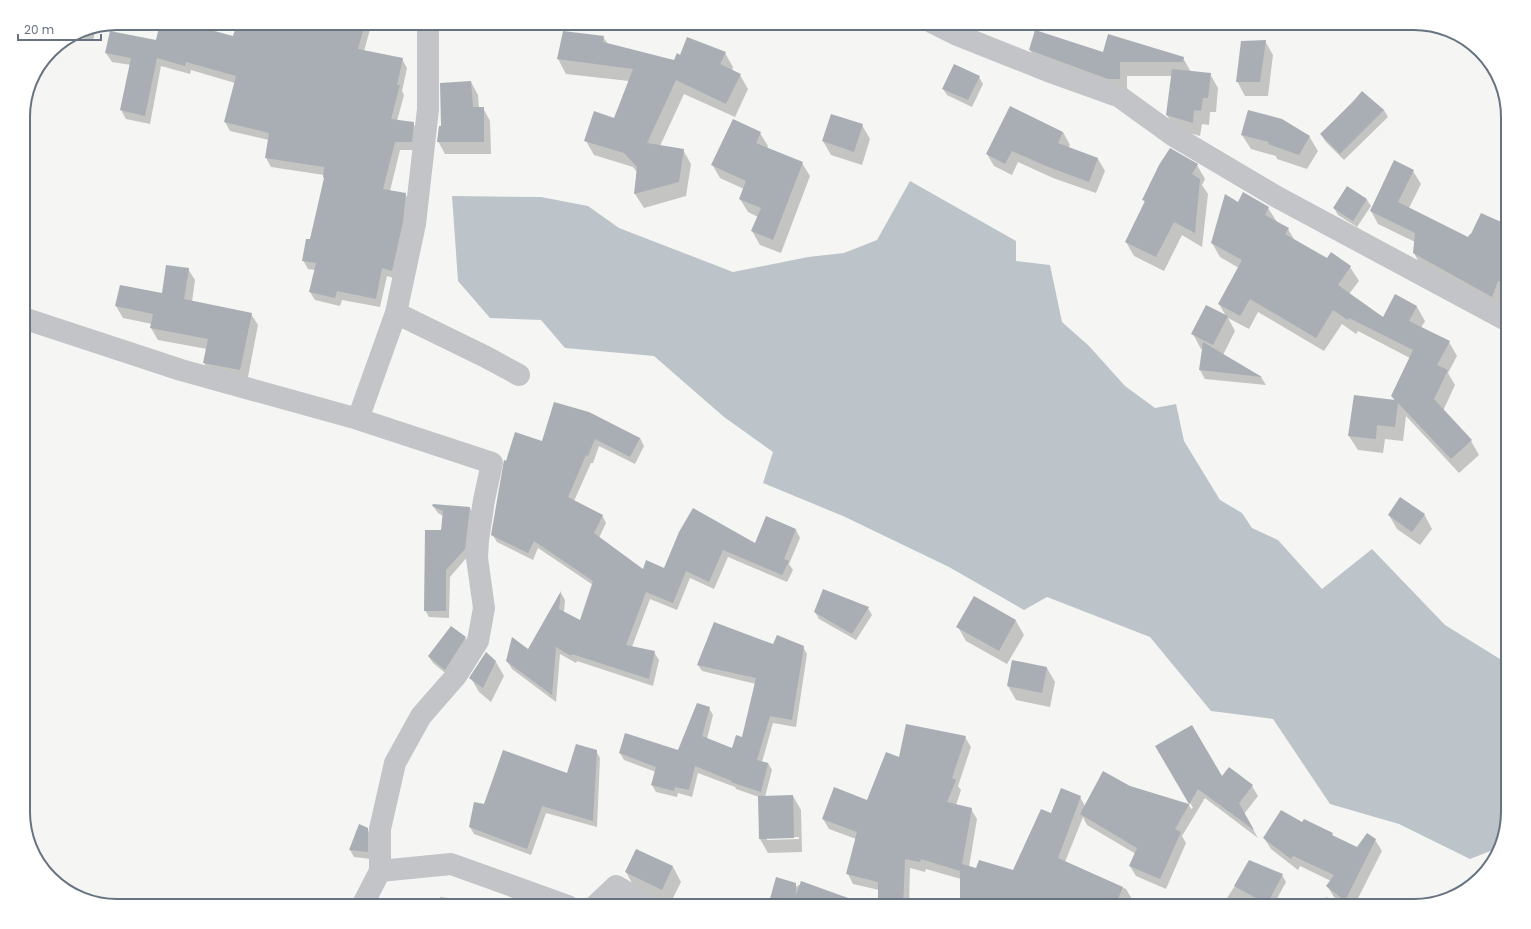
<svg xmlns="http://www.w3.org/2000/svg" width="1531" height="929" font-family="Poppins,sans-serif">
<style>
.water{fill:#bcc3c9}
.shadow{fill:#0003;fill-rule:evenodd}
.building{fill:#a8aeb4}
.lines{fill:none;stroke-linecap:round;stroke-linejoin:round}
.minor{stroke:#c2c4c8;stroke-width:22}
.rim{fill:none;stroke:#687381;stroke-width:2}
</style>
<rect width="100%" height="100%" fill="#f5f6f3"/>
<path class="water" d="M910,181L1016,241V261L1050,265L1062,322L1089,346L1125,386L1155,408L1176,404L1184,441L1220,500L1242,513L1252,528L1278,540L1322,589L1372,549L1445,625L1508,664V812L1498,848L1470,859L1399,824L1330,804L1273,719L1211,711L1150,637L1047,597L1024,610L949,567L843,516L763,483L773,452L724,417L654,356L565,348L541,320L490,318L458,281L452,196L541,197L588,206L619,228L733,272L808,257L844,253L877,240Z"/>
<path class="shadow" d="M161,23H181L234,37L238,23H369L371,26L364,51L402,59L407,68L402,91L404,95L397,121L413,123L418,132L416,150H400L390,191L405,194L410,202L397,279L387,276L380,307L342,300L340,306L315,300L310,292L315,270L308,269L303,260L310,240L325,179L324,175L271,167L266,158L269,140L230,131L225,122L235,83L191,70L190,74L161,66L150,124L126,119L121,110L131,65L112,62L106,53L156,41Z
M96,27L93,41L73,36L81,30Z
M564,32L603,37L608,44L675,62L681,56L725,53L733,67L732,71L740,75L748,89L735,117L684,94L660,146L683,150L691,164L686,196L644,208L635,194L637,172L633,167L594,155L586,141L615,119L629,81L566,74L558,59Z
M1265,41L1273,55L1268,96H1245L1237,81Z
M1030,50L1183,58L1191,72L1210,74L1218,88L1216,112H1210L1209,125L1202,124L1200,136L1175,129L1167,115L1172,76H1127V93L1038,64Z
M979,77L983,84L972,107L947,95L943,89Z
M471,82L478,95L479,108H483L490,121L491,154H445L438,141L442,127Z
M1362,92L1384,110L1388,117L1344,160L1325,141L1321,134Z
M862,125L870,139L862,165L831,155L823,141Z
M1063,132L1070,145L1068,148L1098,159L1105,171L1096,193L1053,178L1018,162L1012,175L994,166L987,154Z
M760,133L768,146L767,149L802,163L810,176L781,253L760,245L752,231L758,217L748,212L740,199L744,189L720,178L712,164Z
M1242,135L1309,136L1318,151L1307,169L1277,159L1276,156L1251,149Z
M1197,165L1205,179L1202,185L1208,194L1202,247L1182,235L1164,271L1134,256L1126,242L1145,203L1144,200Z
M1413,171L1421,184L1409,208L1468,238L1508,226V294H1506L1500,309L1421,266L1414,253L1415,242L1378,224L1371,211Z
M1347,187L1367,200L1371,206L1357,227L1338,215L1334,208Z
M1238,203L1268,208L1277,222L1288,229L1295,241L1327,259L1331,253L1350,267L1359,281L1349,294L1383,318L1395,296L1417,307L1425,321L1421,328L1449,342L1457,356L1448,373L1455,385L1443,411L1471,441L1479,455L1459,473L1406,416L1403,441L1385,439L1383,453L1358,450L1349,436L1395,401L1392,396L1410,358L1358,331L1356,334L1342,324L1324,351L1258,312L1249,329L1228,318L1235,331L1223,355L1261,377L1266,385L1205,379L1200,370L1203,349H1201L1193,334L1226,316L1219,304L1239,268L1220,257L1212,243Z
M188,269L195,280L192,302L251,314L258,325L247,382L211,374L204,363L207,349L158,340L151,328L152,324L123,318L116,306L162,294Z
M554,403L640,438L644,446L635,464L599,446L593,463H591L574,501L602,515L606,523L599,538L643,570L665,569L680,533L756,544L796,530L800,538L789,564L793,570L787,582L728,557L714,589L690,578L677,610L650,599L632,647L654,652L659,660L653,686L577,661L576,663L560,654L556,702L512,669L507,661L528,651L561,593L565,600L564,612L581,622L593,585L538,548L533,560L497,542L492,534L543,442Z
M433,506L470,508L474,515L468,556L450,577L449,618L429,617L425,610L442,531L443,516L438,513Z
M1424,514L1432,529L1420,545L1397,529L1389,515Z
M1508,534V548L1504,541Z
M868,608L872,615L856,640L819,619L815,612Z
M1016,621L1024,635L1007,664L966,641L958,627Z
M465,638L469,645L449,676L433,663L429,657Z
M773,646L803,647L807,654L796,727L773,723L762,762L768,763L772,770L765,797L793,796L801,810L802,852L768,853L760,839L759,797L736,789L735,787L698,773L692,797L678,793L677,797L656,792L652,785L656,772L624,760L620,753L678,751L709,708L713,715L707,739L733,749L743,738L756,684L702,671L698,665ZM799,837V839L767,840V838Z
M496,662L504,676L491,702L479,692L471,678Z
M1047,668L1055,682L1050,707L1016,700L1008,686Z
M965,737L971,747L958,786L961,790L956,805L971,809L977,819L969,867L976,869L1014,871L1052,814L1080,797L1085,806L1129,786L1189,805L1191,809L1193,808L1157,747L1222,778L1252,786L1258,796L1244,814L1258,838L1205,798L1182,836L1186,843L1166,889L1136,876L1130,866L1136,854L1087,825L1083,817L1065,862L1126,889L1132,899L1128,906H1095L961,879L926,869L925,872L910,868L909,906H879V890L853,884L848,874L856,839L829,829L823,819L868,801L899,758Z
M596,751L600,758L597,827L546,813L531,855L474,834L470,827L484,806L567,774Z
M1303,823L1332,834L1333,837L1357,848L1375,840L1382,851L1354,906H1320L1326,897L1343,904L1334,897L1327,886L1331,881L1300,866L1298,870L1271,849L1264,838Z
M367,828L371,836V859L354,857L350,850Z
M636,850L673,867L681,882L670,904L634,887L626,872Z
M1250,862L1282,875L1286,882L1273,906H1222Z
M795,884L797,887L798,885L834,894L769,906Z
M440,897L464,900L467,906H439Z"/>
<path class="building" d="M160,23H185L233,36L237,23H365L358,49L403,58L397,85H400L391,119L414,122L412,142H395L383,189L406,193L403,222L392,271L382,268L376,299L337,291L335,298L309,292L316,263L302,261L306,239H310L324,178L323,177L324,167L265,158L269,133L224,122L236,76L186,62L185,66L157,58L145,116L120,110L131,58L105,53L110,31L156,40Z
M1035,30L1103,52L1108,34L1184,57L1183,62H1120V79H1108L1029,50Z
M563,31L604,36L603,42L674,60L677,53L680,55L687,37L726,52L720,64L741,74L726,104L676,80L647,143L684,149L679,182L634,194L637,167L624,153L584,141L594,111L614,118L633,69L557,59Z
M1266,40L1260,82H1236L1241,41Z
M954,64L980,76L968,100L942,89Z
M1172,69L1211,73L1208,98H1203L1201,111L1194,110L1193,123L1166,115Z
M471,81L473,107H484V142H437L439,126H441L440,83Z
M1362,91L1384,110L1340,154L1320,134L1352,103Z
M1010,106L1063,132L1058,143L1098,158L1089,182L1046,166L1012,151L1005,164L986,154Z
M1248,110L1282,119L1310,136L1299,155L1268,144L1269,142L1241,135Z
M831,114L863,124L854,152L822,141Z
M733,119L761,132L756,143L803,162L773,240L751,231L761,208L739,199L746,181L711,165Z
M1170,148L1198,164L1192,174L1200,179L1195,233L1174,222L1156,257L1125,242L1145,201L1142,200L1159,165Z
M1394,160L1414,170L1398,202L1468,237L1470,234H1471L1481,213L1508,225V285L1498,281L1492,297L1413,253L1415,233L1370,211Z
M1347,186L1367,199L1353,221L1333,208Z
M1243,192L1269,207L1265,215L1289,228L1285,234L1327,258L1331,252L1351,266L1338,285L1383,317L1395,294L1417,306L1409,321L1450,341L1437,365L1448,370L1434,399L1472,440L1451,459L1398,403L1395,427L1377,425L1376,439L1348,436L1354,395L1395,400L1391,396L1413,350L1349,318L1348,320L1333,310L1316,338L1250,299L1240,316L1218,304L1242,260L1211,243L1225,194L1238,202Z
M166,265L189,268L184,299L252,313L240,370L203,363L208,339L150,328L153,314L115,306L120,285L162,293Z
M1206,305L1228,316L1213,345L1191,334Z
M1203,342L1262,377L1199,370Z
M554,402L589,412L640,438L630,457L595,439L588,456L586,455L568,497L603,515L594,533L643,569L646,560L664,568L679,532L693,508L755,543L766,516L796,529L784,559L789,561L782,575L723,550L709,582L686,571L673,603L646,592L626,645L655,651L649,679L572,654L571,656L556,647L552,695L506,661L512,637L528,649L561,591L559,609L580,620L593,581L534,541L528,553L491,535L504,460L506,461L515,432L542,441Z
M1400,497L1425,514L1412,532L1388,515Z
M433,504L470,507L465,549L446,570V611H424L425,530H441L443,511L432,506Z
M823,589L869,607L852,634L814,612Z
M974,596L1016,620L999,651L956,627Z
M714,622L773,644L777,635L804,646L792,720L770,716L757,760L768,763L761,792L731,782L732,781L695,766L689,790L675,787L674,791L651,785L656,767L619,753L625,733L678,750L697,703L710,707L702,736L732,748L736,735L742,737L756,678L697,665Z
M451,626L466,637L445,670L428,656Z
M486,652L496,661L483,688L469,678Z
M1012,660L1047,667L1042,693L1007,686Z
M906,724L966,736L952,778L956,780L947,802L972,808L962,864L976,868L979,860L1013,870L1041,809L1051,813L1061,788L1081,796L1058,858L1123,887L1115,906H960V871L921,859L920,862L905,859L903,906H878V882L846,874L857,832L822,819L834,787L867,800L886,752L899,757Z
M1192,725L1222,776L1229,767L1253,785L1239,803L1254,830L1198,789L1175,829L1181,832L1160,879L1129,866L1137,848L1080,814L1103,771L1130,786L1189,804L1155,746Z
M576,744L597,750L593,821L542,806L527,849L469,827L474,802L484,804L503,750L567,773Z
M793,795L794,838L759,839L758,796Z
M1281,810L1302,822L1304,819L1333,833L1332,835L1357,847L1367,833L1376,839L1345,901L1326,886L1334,875L1293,856L1291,859L1263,838Z
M359,824L368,828V852L349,850Z
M636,849L673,866L662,890L625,872Z
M1249,860L1283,874L1267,904L1234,886Z
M776,877L796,883V895L801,881L862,903L861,906H768Z"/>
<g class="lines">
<path class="minor" d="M428,23V109L415,224L396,313L486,357L519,375
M933,23L955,34L1053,73L1120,97L1174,136L1277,197L1508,321
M23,318L181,370L358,419
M380,871V829L395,763L421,716L456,676L478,641L484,608L477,558L478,540L484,500L492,463L358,419L396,313
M362,906L380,871L451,864L568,906
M595,906L616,886L650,906"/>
</g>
<path d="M0 0H1531V929H0ZM117 30H1414A87 87 0 0 1 1501 117V812A87 87 0 0 1 1414 899H117A87 87 0 0 1 30 812V117A87 87 0 0 1 117 30Z" fill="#fff" fill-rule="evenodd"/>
<path class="rim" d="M117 30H1414A87 87 0 0 1 1501 117V812A87 87 0 0 1 1414 899H117A87 87 0 0 1 30 812V117A87 87 0 0 1 117 30Z"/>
<path d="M18 34v6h83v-6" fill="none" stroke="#687381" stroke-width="2"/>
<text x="24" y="34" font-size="12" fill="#687381" stroke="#ffffff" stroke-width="3" paint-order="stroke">20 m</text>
</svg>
